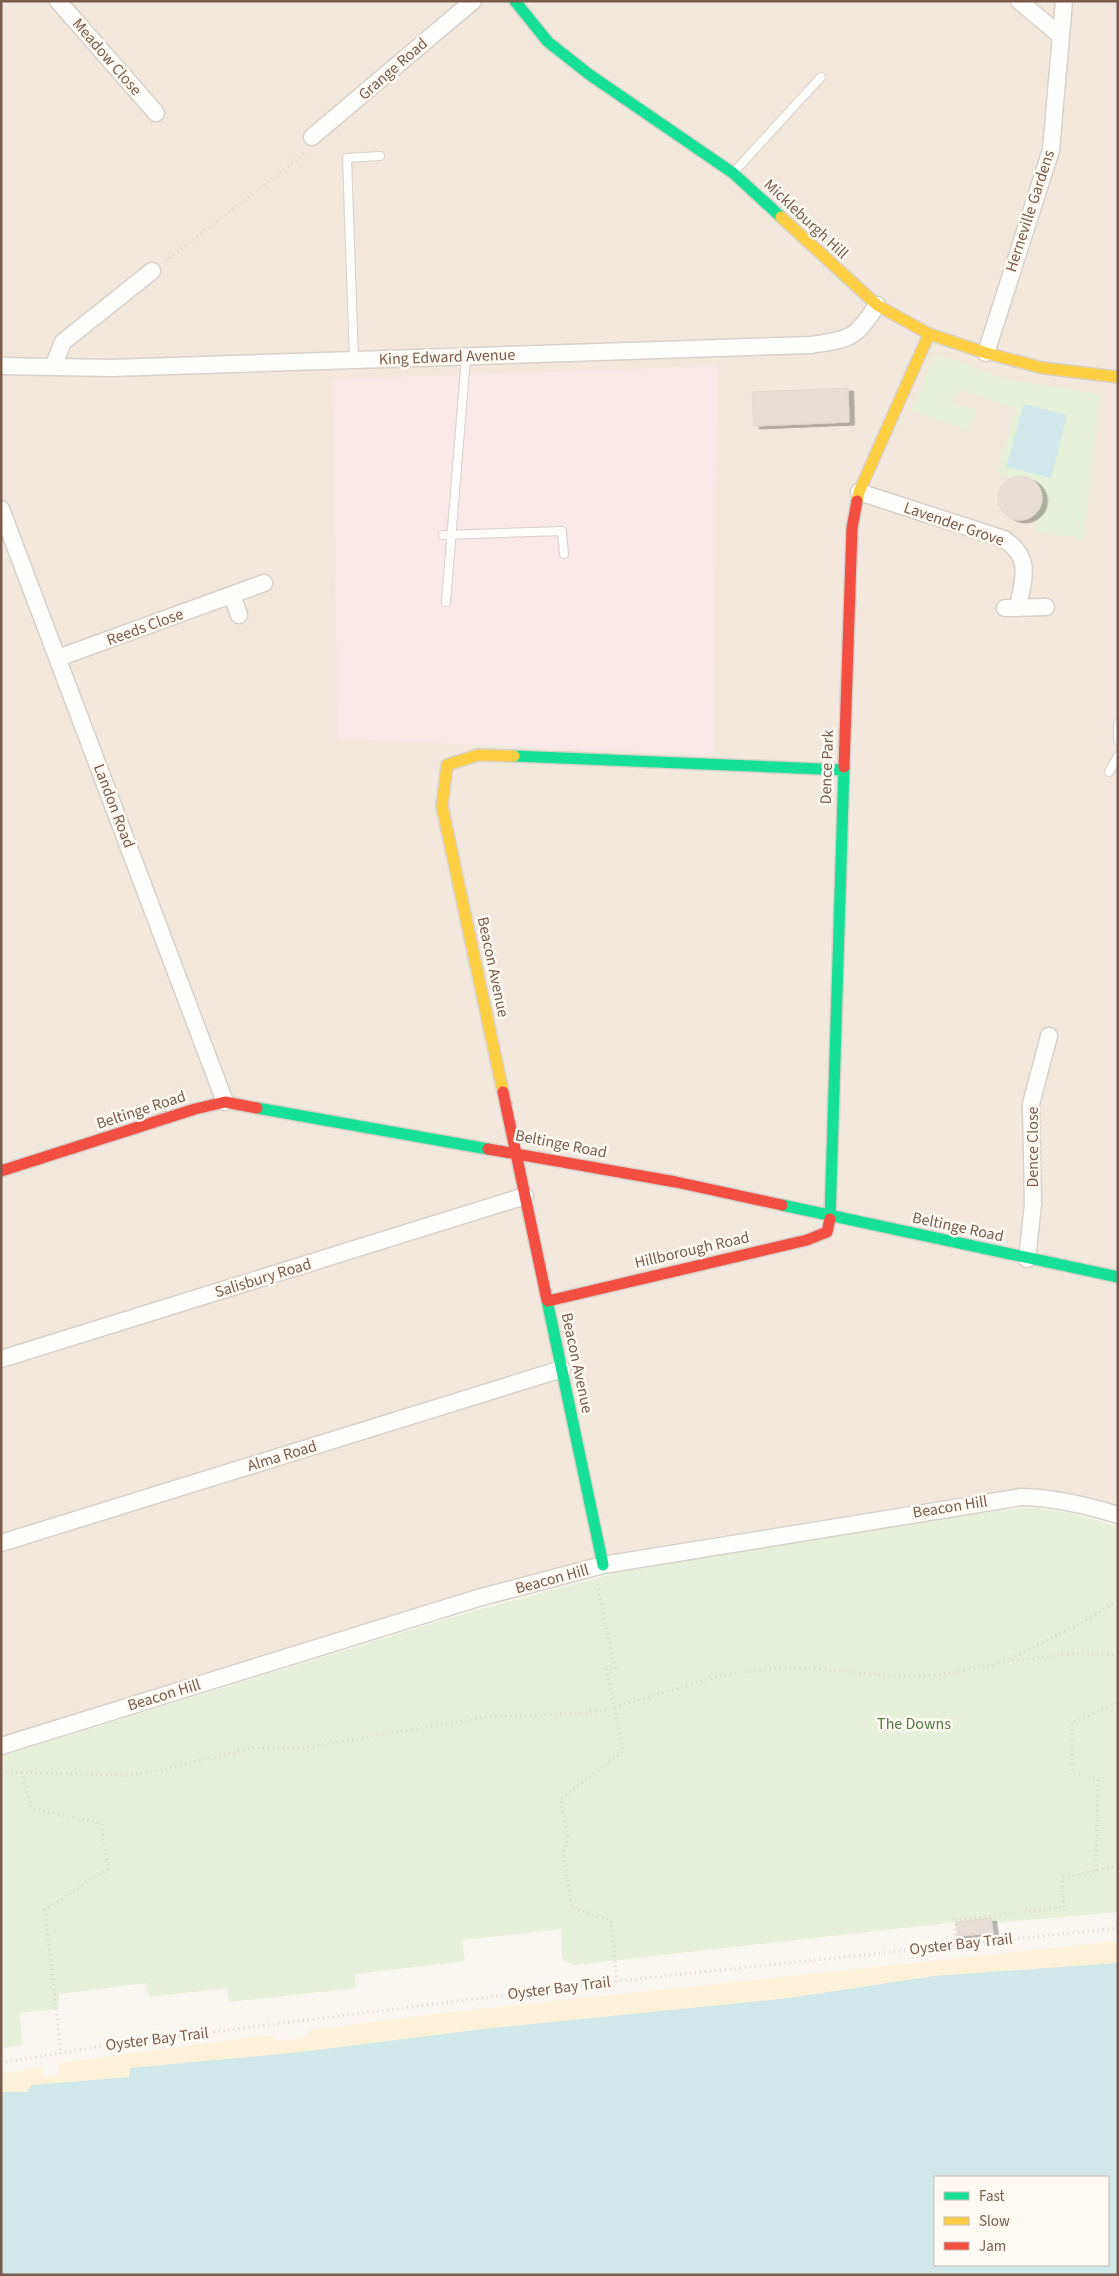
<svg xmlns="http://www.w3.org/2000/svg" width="1119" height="2276" font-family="'Source Sans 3',sans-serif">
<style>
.residential{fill:#f2e8de}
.medical{fill:#fae9e9}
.green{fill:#e7f0db}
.sand{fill:#fbf2d9}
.water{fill:#d0e8ea;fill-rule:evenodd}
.building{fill:#e6ded7;stroke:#e2d8d2;filter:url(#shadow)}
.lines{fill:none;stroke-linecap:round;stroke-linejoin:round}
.lane-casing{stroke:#d7d1cb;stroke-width:10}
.street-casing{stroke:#d7d1cb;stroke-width:19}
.fast-casing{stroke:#d9d2cb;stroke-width:14}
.slow-casing{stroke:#d9d2cb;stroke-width:14}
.jam-casing{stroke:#d9d2cb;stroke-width:14}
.path{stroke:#dcd5d0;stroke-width:3;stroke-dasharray:1 4;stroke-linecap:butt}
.lane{stroke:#fefefd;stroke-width:8}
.street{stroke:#fefefd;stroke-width:16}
.fast{stroke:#16e098;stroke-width:11}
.slow{stroke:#ffcf43;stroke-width:11}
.jam{stroke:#f24e42;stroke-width:11}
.labels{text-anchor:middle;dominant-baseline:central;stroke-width:5;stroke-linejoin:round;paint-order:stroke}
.street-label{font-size:16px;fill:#7a5c4d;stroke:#fffaf3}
.park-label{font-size:16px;fill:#537a41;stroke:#fffaf3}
</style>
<defs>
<filter id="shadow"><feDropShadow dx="5.5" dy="3" stdDeviation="0" flood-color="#0004"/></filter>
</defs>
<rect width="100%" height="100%" fill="#f9f5f0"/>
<path class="residential" d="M1,1H1118V1508L1074,1495L1049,1490H1019L987,1493L621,1552L484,1590L1,1738Z"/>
<path class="medical" d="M717,366L714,755L338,739L332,379Z"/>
<path class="green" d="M934,357H947L1004,379L1100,394L1084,539L1036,532V514L1042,505L1043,494L1038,484L1029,478L1012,477L997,474L1016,408L959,390L953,403L977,410L968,430L911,411Z
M1019,1508C1054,1507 1085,1516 1118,1527V1912L992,1923L991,1918L956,1922L574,1965L566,1962L562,1957L561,1929L462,1940L465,1961L355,1974L356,1988L229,2002L227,1988L149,1997L146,1983L59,1994V2009L19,2013L23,2045L1,2048V1756L473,1611L620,1572L864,1528Z"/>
<path class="sand" d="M1118,1941V2004L1,2130V2074L42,2067L44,2077L60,2075L59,2063L270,2035L277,2041L304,2038L311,2030L442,2013Z"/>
<path class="water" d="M1024,404L1067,415L1051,478L1006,467Z
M1118,1963V2275H1V2092H27L32,2085L129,2077L130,2068L301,2052L483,2029L789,1998L934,1976ZM935,2177H1108V2265H935Z"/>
<path class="building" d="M848,388L849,422L754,426L752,392Z
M998 498a22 22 0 1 1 44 0a22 22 0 1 1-44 0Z
M991,1918L993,1933L958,1936L956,1922Z"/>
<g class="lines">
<g class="lane-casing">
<path id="lane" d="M734,172L821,77
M354,360L347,158L380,156
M443,535L562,531L564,554
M446,602L466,357
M1118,724V740
M1109,772L1118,756"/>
</g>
<g class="street-casing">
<path id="street" d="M58,1L156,113
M1019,1L1061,36
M312,137L473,1
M986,353L1051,150L1064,1
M1,366L112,368L811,345C851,339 855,339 877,305
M53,367L63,342L152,271
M859,492L1004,539C1033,559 1023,578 1018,608
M1,509L225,1102
M232,595L239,615
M1005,608L1046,607
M58,658L264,583
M1027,1259L1033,1204L1031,1104L1049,1036
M1,1359L525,1196
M1,1543L562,1369
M1,1746L478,1598L603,1565L1022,1497C1055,1498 1086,1505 1118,1515"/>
</g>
<g class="fast-casing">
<path id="fast" d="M515,1L548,42L590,75L733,173L781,217
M514,756L844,770
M257,1108L488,1149
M782,1205L1118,1277
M830,1219L844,767
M547,1300L603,1565"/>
</g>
<g class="slow-casing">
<path id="slow" d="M781,217L877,305L929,334L986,353L1043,368L1118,377
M857,501L859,492L929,334
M503,1092L442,806L447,765L478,755L514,756"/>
</g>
<g class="jam-casing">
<path id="jam" d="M844,767L852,528L857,501
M503,1092L547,1300
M488,1149L676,1182L782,1205
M1,1171L195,1109L225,1102L257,1108
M548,1301L807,1240L827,1232L830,1219"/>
</g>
<path class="path" d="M165,261L301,157L305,151
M597,1584L615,1668L606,1669L623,1751L561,1799L568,1838L563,1852L572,1908L611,1920L617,1981
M1011,1659L1079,1624L1118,1601
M1,1772L126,1775L153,1772L252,1748H303L487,1717L584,1713L608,1709L716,1677L739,1672L778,1668L817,1669L893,1676H925L952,1673L1008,1661L1082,1653L1118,1655
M22,1772L32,1809L101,1823L108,1869L45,1910L61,2052
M1096,1871L1098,1780L1072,1772V1723L1118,1703
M956,1945L955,1920L1064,1907L1062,1878L1118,1866
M1,2063L108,2045L617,1981L1118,1928"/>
<use href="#lane" class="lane"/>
<use href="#street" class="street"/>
<use href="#fast" class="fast"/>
<use href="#slow" class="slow"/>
<use href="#jam" class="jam"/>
</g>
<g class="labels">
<g class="street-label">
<text transform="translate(107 57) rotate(49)">Meadow Close</text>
<text transform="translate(393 69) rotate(-41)">Grange Road</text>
<text transform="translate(1030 211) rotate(-72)">Herneville Gardens</text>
<text transform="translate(806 219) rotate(43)">Mickleburgh Hill</text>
<text transform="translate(447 357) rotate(-2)">King Edward Avenue</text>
<text transform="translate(954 524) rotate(19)">Lavender Grove</text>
<text transform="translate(145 627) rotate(-20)">Reeds Close</text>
<text transform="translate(827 767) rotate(-88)">Dence Park</text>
<text transform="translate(114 806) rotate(69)">Landon Road</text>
<text transform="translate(493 967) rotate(78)">Beacon Avenue</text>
<text transform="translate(141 1110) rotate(-18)">Beltinge Road</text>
<text transform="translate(561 1144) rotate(11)">Beltinge Road</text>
<text transform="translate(1033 1147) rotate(-90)">Dence Close</text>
<text transform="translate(958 1227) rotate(12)">Beltinge Road</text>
<text transform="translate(692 1250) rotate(-13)">Hillborough Road</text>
<text transform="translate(263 1278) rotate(-17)">Salisbury Road</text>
<text transform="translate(577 1363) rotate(78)">Beacon Avenue</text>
<text transform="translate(282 1456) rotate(-17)">Alma Road</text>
<text transform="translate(950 1507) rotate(-9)">Beacon Hill</text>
<text transform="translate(552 1579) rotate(-15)">Beacon Hill</text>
<text transform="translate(164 1695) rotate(-17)">Beacon Hill</text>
<text transform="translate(961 1944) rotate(-6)">Oyster Bay Trail</text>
<text transform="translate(559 1988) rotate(-7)">Oyster Bay Trail</text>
<text transform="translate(157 2039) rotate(-7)">Oyster Bay Trail</text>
</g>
<g class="park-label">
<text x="914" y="1724">The Downs</text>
</g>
</g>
<rect width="1119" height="2276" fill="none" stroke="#7a5c4d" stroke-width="5"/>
<rect x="934" y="2176" width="175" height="90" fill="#fffaf3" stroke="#cabbb1"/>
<rect x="944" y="2192" width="25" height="8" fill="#16e098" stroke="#cabbb1"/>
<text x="979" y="2201" font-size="15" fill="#7a5c4d">Fast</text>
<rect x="944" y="2217" width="25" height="8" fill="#ffcf43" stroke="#cabbb1"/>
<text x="979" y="2226" font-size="15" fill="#7a5c4d">Slow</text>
<rect x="944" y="2242" width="25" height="8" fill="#f24e42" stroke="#cabbb1"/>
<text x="979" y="2251" font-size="15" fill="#7a5c4d">Jam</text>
</svg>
